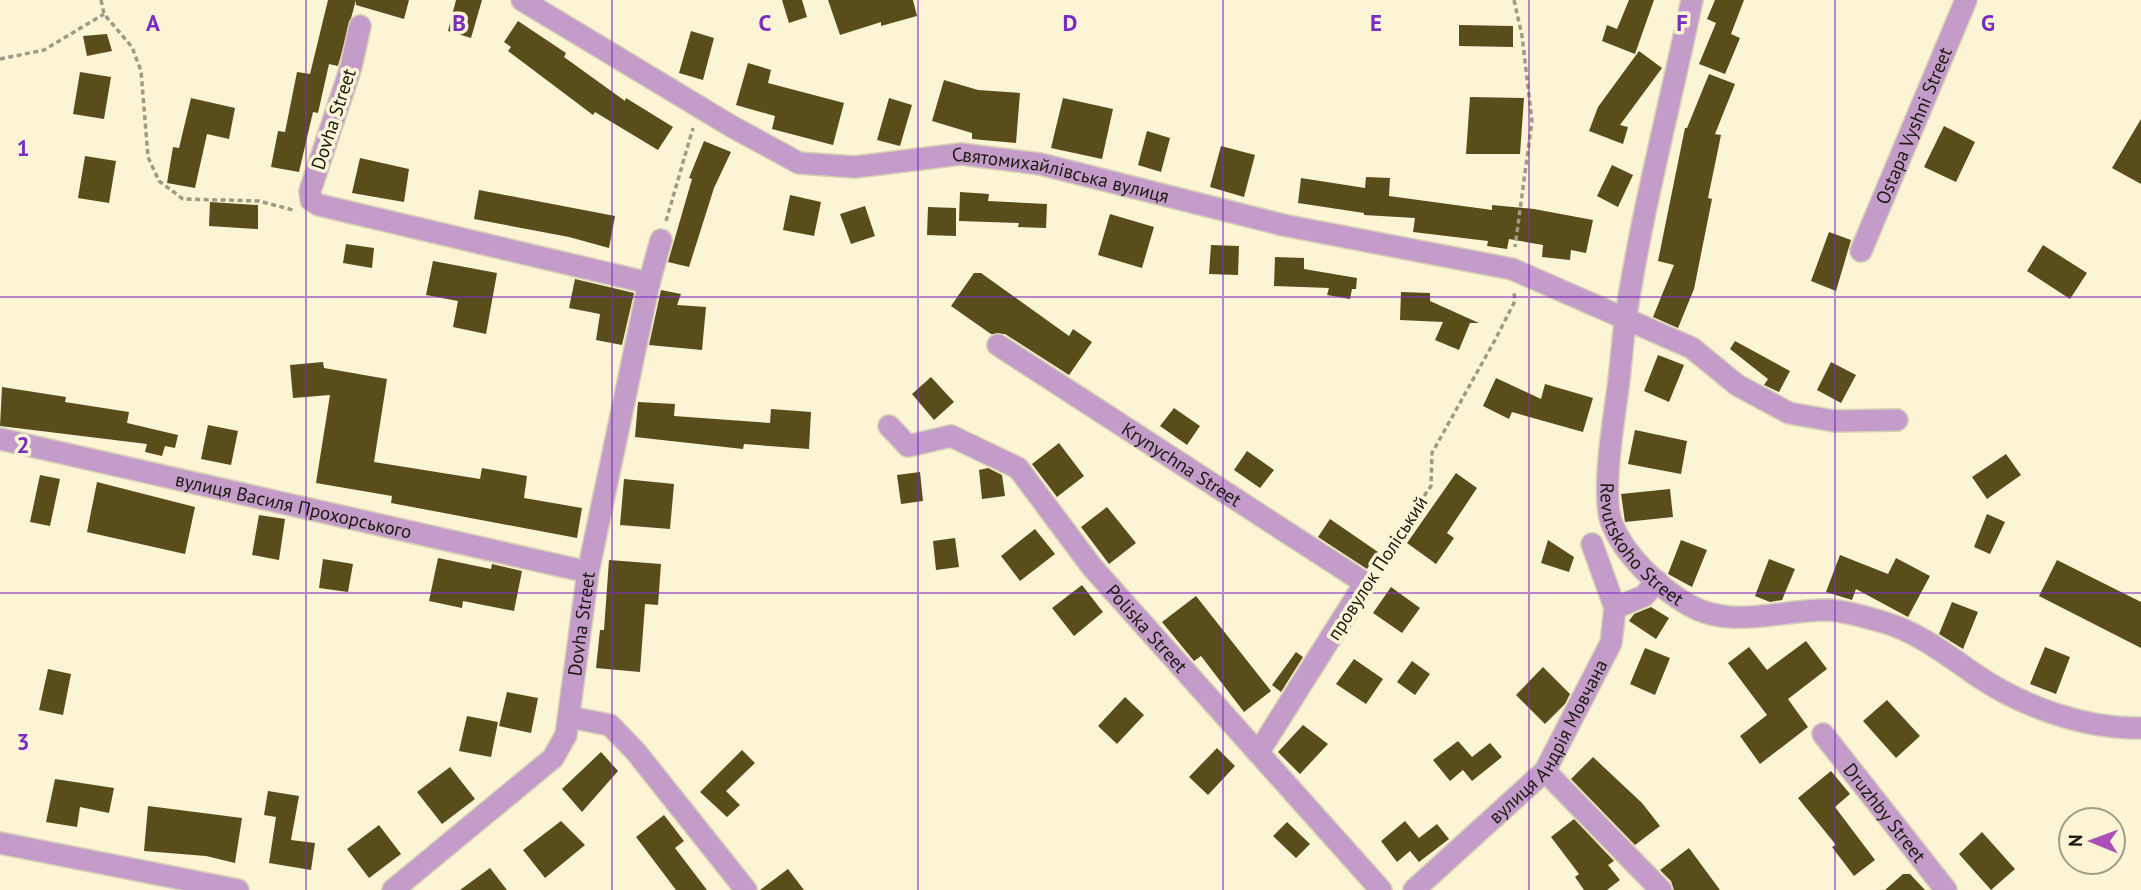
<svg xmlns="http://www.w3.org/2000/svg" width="2141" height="890" font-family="'PT Sans',sans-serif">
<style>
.building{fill:#594d1c}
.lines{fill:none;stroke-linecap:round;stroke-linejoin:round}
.minor-casing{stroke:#d7d1b5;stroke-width:24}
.path{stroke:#9f9a83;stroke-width:3.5;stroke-dasharray:5 3.5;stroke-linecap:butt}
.minor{stroke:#c49cc9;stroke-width:21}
.grid{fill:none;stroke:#7b2cbf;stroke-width:2;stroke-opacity:0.55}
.labels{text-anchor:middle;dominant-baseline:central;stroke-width:7;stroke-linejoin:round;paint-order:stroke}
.street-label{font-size:19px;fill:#1c1a0f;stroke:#fbf4d5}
.grid-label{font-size:23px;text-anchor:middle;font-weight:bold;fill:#7b2cbf;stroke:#fbf4d5;stroke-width:7;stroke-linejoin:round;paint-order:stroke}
</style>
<rect width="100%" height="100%" fill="#fbf4d5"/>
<path class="building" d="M328,0H356L338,66L329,64L318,113L313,112L299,172L271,167L278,131L285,132L297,72L310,74Z
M356,0H409L404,19L356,5Z
M456,0H482L471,38L448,31Z
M782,0H802L807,17L789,23Z
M828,0H913L917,16L881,26V22L840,35Z
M1629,0H1654L1635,54L1602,41L1607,25L1617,29Z
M1715,0H1744L1731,34L1740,38L1725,74L1699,64L1716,23L1707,19Z
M518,21L566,53L564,57L625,101L626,98L673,127L658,150L595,112L593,115L508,51L511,47L504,42Z
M1459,25L1513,26V47L1459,46Z
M691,31L714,38L703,80L679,73Z
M107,34L112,51L87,56L83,36Z
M1639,51L1662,68L1620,125L1628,127L1623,144L1589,131L1598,107Z
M748,63L771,70L768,83L844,103L833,145L772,129L775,116L736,105Z
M80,72L111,77L104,119L73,114Z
M1709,74L1735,84L1715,134L1721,135L1708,198L1712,199L1694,289L1678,328L1653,317L1674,265L1658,261L1685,128H1687Z
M944,80L978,90L1020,93L1016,143L972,139V133L932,121Z
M1470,97L1524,98L1520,154H1466Z
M191,98L235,108L229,139L207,134L195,188L167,183L173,147L179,148Z
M889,98L912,105L900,146L877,140Z
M1063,98L1113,109L1102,159L1051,148Z
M2141,119V184L2112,168Z
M1944,126L1975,142L1956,182L1924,167Z
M1147,131L1170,138L1161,172L1138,165Z
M704,141L731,152L714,188L689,267L668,262L692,179L689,178Z
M1221,146L1255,155L1244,197L1210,187Z
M85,156L116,161L109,203L78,198Z
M360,158L409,169L404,202L352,193Z
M1612,165L1633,175L1618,207L1597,196Z
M1366,177L1390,178L1389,196L1492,210V205L1534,209L1593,220L1586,253L1571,250L1570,260L1542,257L1543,245L1509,239L1507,249L1487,246L1488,241L1413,232L1415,218L1364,215V213L1298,203L1301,178L1365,188Z
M479,190L615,216L609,248L569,237L474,219Z
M960,192L989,194L988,201L1047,204L1046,228L1018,227L1019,223L959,221Z
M790,195L821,202L814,236L783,230Z
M210,202L258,205V229L209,226Z
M865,206L875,236L851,244L840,214Z
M928,207L956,208V236L927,235Z
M1110,214L1154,227L1142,268L1098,255Z
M1829,232L1851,240L1836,291L1811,281Z
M346,244L374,248L372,268L343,263Z
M1211,245L1239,246L1238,275L1209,274Z
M2043,245L2087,273L2070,299L2027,271Z
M1275,257L1304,258V269L1357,278L1356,289H1352L1350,299L1327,295L1329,288L1274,286Z
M433,261L497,273L486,334L453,327L458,301L426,295Z
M974,273H981L1069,336L1073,329L1092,342L1069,375L1005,334H991L951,306Z
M575,279L634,293L622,345L596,340L600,314L569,308Z
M661,290L681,294L677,305L706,307L702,350L649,345Z
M1401,292L1430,293V301L1479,323H1470L1459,350L1435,340L1443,322L1400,320Z
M1735,341L1790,371L1779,392L1764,385L1768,379L1730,349Z
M1658,355L1684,365L1669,402L1644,391Z
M323,362L324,368L387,379L374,462L480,479L482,468L527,476L524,498L582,508L577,538L391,503L392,496L316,483L330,395L293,398L290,365Z
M1831,362L1856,375L1841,403L1817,390Z
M931,377L954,402L934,420L912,394Z
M1496,378L1541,399L1545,384L1593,398L1583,432L1512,412L1509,419L1483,406Z
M2,387L66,397L65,402L129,412L127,423L178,435L175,448L165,446L162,456L145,452L147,444L0,426Z
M638,402L675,404L674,416L770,423L771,409L811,412L809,449L744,444L743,449L635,437Z
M1174,408L1200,426L1187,445L1160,426Z
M208,425L238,431L231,465L201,459Z
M1635,430L1687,441L1681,474L1628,464Z
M1059,443L1084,476L1057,497L1032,464Z
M1247,451L1274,470L1260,488L1234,470Z
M2006,454L2021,475L1987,499L1972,477Z
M988,468L1002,475L1005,496L982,499L979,470Z
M920,472L923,501L901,504L897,475Z
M1456,473L1477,488L1447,533L1454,538L1436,564L1407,543Z
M40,475L60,479L50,526L30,522Z
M624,479L674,484L670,529L620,525Z
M97,482L195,507L185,554L87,532Z
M1670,489L1673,517L1625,522L1621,494Z
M1107,507L1136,543L1109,564L1081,527Z
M1987,514L2005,522L1990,554L1974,547Z
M259,515L285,519L279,560L252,555Z
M1330,519L1378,552L1367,569L1318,537Z
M1035,529L1055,554L1020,581L1001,556Z
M955,538L959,567L936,570L933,541Z
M1548,540L1574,557L1569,572L1541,563Z
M1681,540L1707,550L1692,587L1668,574Z
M1840,555L1888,574L1896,558L1930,576L1908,617L1856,589L1852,600L1826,592Z
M438,558L491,569L492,564L522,571L514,611L463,601L462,608L429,601Z
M323,559L353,564L348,592L319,588Z
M1769,559L1795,569L1782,600L1770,602L1755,596Z
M609,560L661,564L658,605L645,604L640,672L596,668L600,630H604Z
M2057,560L2141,602V648L2039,596Z
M1082,585L1103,612L1074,636L1052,608Z
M1391,587L1420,608L1402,633L1373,613Z
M1196,596L1271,691L1244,712L1201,656L1194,661L1162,622Z
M1952,602L1978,612L1963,649L1939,634Z
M1651,607L1669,618L1656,639L1629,621L1634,614Z
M1806,641L1827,669L1788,699L1808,727L1760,764L1740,736L1767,715L1728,663L1749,647L1767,670Z
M2045,647L2070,657L2056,694L2030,684Z
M1645,648L1670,658L1655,695L1630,684Z
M1296,652L1303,657L1281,692L1272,685Z
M1354,659L1383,679L1366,704L1336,684Z
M1412,661L1430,674L1415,695L1397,682Z
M1543,667L1570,694L1565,704L1545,724L1516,695Z
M48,669L71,674L63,715L39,710Z
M507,692L538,698L531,733L499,726Z
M1125,697L1144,715L1117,744L1098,726Z
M1887,700L1920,736L1896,758L1863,721Z
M467,716L498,722L491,757L459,751Z
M1303,725L1328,744L1300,774L1278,752Z
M1458,741L1472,757L1490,743L1502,757L1472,781L1463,770L1450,781L1433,760Z
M1217,748L1235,766L1208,795L1189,777Z
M742,750L755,763L726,791L740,805L727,817L700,792Z
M601,752L618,771L582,812L562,789Z
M1593,757L1642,803L1660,826L1635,845L1571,779Z
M450,767L475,799L442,824L417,792Z
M1831,771L1850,794L1835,807L1875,860L1854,876L1832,847L1836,845L1798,798Z
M55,779L114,788L109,813L80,807L77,827L46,822Z
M268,791L299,796L291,840L315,843L311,870L269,863L276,817L264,815Z
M148,806L242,818L235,863L206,856L144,851Z
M664,815L684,841L675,848L707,890H676L636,837Z
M1574,819L1614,861L1608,865L1620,880L1607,890H1584L1575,877L1579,874L1551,837Z
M561,821L585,845L545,878L523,850Z
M1405,821L1419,838L1437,824L1449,839L1419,862L1410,851L1397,862L1381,841Z
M1287,822L1310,844L1296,858L1273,836Z
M379,825L401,854L369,878L347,849Z
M1982,832L2015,869L1991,890L1959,854Z
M1689,848L1720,890H1674L1671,881L1660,870Z
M490,868L507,890H460Z
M788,869L804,890H760Z
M1903,874H1910L1925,890H1885Z"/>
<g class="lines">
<g class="minor-casing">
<g id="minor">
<path id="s1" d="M522,0L731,126L799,163L855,167L961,154L1040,164L1283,225L1512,269L1692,348L1737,385L1789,413L1834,421L1897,420"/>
<path id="s2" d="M1692,0C1670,105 1642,210 1626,316C1622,342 1621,369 1617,395C1613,425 1601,497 1612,524C1625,556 1659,588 1689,605C1731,630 1783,609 1828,610C1847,611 1865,617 1883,622C1918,632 1947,655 1976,675C2023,707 2085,729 2141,728"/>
<path d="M360,26L351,67L310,191L311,200L319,205L649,283"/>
<path id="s3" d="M1861,251L1966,0"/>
<path id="s4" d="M998,345L1365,583L1258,753"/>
<path id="s5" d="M889,426L908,446L951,436L1018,468L1092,567L1381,890"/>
<path id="s6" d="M0,439L588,572"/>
<path d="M1592,544L1615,608"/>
<path d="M569,717L610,725L636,752L746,890"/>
<path id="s7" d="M1823,734L1946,890"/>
<path d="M1545,771L1661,890"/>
<path d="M0,843L238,890"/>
<path id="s8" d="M393,890L553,758L566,735L588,572L649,283L661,240"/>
<path id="s9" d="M1414,890L1545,771L1611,643L1615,608L1644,596L1657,581"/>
</g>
</g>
<path class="path" d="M101,0L104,14L132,47L141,71L148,157L159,181L183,199L259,201L293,210
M1514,0L1522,36L1532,121L1515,247
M0,59L44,50L104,14
M666,221L693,128
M1376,566L1431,486L1432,453L1495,340L1515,301L1514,293"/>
<use href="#minor" class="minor"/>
</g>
<path class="grid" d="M306,0V890M612,0V890M918,0V890M1223,0V890M1529,0V890M1835,0V890M0,297H2141M0,593H2141"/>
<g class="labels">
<g class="street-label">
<text transform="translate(333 119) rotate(-72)">Dovha Street</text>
<text stroke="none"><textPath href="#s3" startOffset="136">Ostapa Vyshni Street</textPath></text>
<text stroke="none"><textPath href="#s1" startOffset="586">Святомихайлівська вулиця</textPath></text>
<text stroke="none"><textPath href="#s4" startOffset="219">Krynychna Street</textPath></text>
<text stroke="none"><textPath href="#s6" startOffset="301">вулиця Василя Прохорського</textPath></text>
<text stroke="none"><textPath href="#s2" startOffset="564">Revutskoho Street</textPath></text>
<text transform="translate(1377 568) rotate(-57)">провулок Поліський</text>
<text stroke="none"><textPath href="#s8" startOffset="346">Dovha Street</textPath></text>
<text stroke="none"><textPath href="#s5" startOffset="352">Poliska Street</textPath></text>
<text stroke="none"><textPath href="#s9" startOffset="203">вулиця Андрія Мовчана</textPath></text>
<text stroke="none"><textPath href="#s7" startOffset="100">Druzhby Street</textPath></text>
</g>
</g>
<g class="grid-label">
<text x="153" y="31">A</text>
<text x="459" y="31">B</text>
<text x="765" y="31">C</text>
<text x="1070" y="31">D</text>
<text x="1376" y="31">E</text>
<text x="1682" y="31">F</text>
<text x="1988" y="31">G</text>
<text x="23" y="156">1</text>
<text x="23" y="453">2</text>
<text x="23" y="750">3</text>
</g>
<g transform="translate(2092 841) rotate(271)"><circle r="33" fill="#fbf4d5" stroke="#a29d86" stroke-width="2"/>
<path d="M0-5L12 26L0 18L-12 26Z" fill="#ac4fb9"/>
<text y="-10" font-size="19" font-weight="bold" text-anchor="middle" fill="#1c1a0f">N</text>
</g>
</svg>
